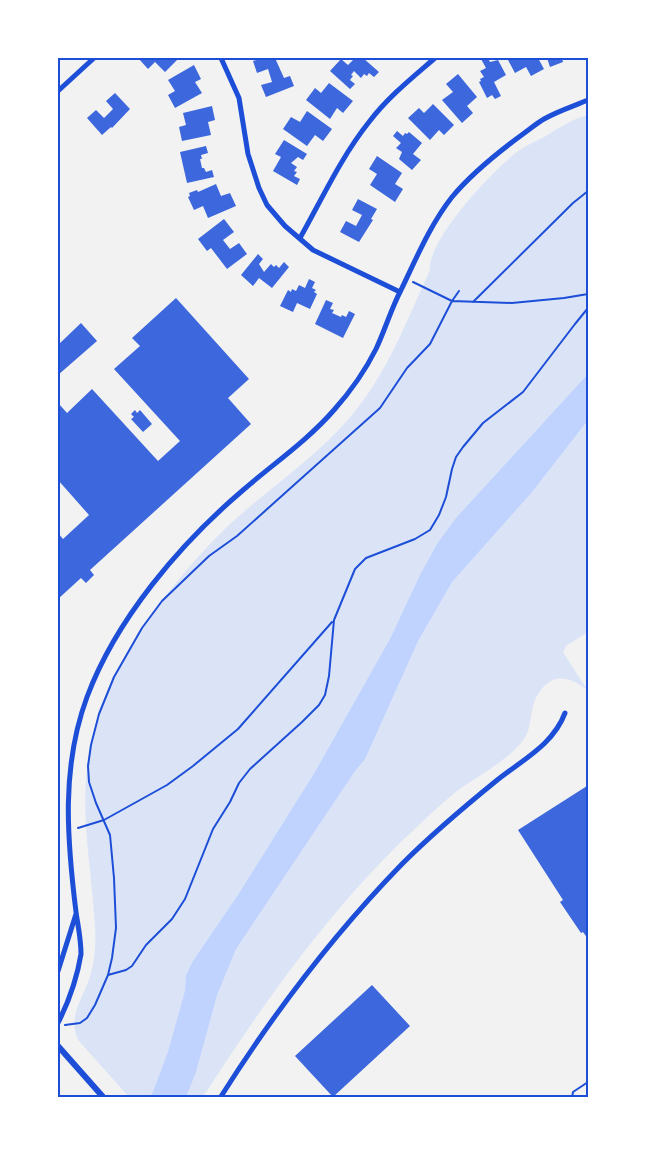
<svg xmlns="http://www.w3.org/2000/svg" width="646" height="1155" font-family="'IBM Plex Sans',sans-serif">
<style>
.green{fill:#dbe4f7}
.water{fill:#bfd3fe}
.building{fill:#3d67dc}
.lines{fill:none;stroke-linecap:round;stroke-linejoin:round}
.path{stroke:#1d4ed8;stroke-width:2}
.minor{stroke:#1d4ed8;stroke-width:5}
.tertiary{stroke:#1d4ed8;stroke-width:6}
.neatline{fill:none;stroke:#1d4ed8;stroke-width:2}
</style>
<rect width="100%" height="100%" fill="#f2f2f2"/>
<path class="green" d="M588,115V632L566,646L563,652L588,691C578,682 560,673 548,683C524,702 537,726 521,743C506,761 480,775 461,788C440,804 418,826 399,844C322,920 261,1007 203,1097H129L78,1040C67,1015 84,998 91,973C95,959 96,943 95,928C92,868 78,810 90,749C105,669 172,579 230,524C270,487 316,458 351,416C387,374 407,320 430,270C427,240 493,170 517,152C526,145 535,142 544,137C559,128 572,119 588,115Z"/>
<path class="water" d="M588,374V420L532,492L452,582L418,641L365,759L355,771L236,949L217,995L196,1072L186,1097H151L168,1052L185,991L186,975L193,961L238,895L315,772L390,639L420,575L437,544L456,518Z"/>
<path class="building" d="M140,58H174L177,60L165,72L155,62L148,69L139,59Z
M263,58H275L284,78L290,76L294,86L266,97L261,85L272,82L268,69L257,73L253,61Z
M355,58H363L379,72L374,77L369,73L367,76L364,74L361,78L354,71L351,75L353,76L350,80L355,84L350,89L330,71L341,59L348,65Z
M483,58H488L490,62L498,60L506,75L494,82L501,96L495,99L492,95L487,98L479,82L481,81L480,79L484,77L480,71L486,68L481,59Z
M507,58H538L544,69L531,76L526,67L515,73Z
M547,58H562L563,62L550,67Z
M194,65L201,79L195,82L202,93L175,108L168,95L175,91L168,80Z
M458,74L477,97L467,106L473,113L462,123L442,100L453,92L446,84Z
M329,83L353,101L343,113L337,108L330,119L306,100L315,88L321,93Z
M115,93L130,109L112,128L111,127L102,135L87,118L96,110L104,118L113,109L106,101Z
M433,104L454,125L444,135L439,130L430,140L408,118L419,108L424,113Z
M212,106L215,120L208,122L211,135L182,141L179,127L186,125L183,113Z
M307,111L332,129L323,141L315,135L307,146L283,129L291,117L300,122Z
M397,131L403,136L405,133L407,134L409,132L422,143L413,154L421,160L412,170L399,159L402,152L396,148L401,143L393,136Z
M284,140L307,154L303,160L298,157L291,163L297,167L294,171L297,172L294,176L300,179L297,185L273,171L281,157L275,154Z
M206,146L208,153L201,155L202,159H200L202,168H204L206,172L212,170L214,177L187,183L180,152Z
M377,156L402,173L395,184L403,189L395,202L370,185L377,174L369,169Z
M216,184L221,196L230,193L236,206L208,218L203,206L194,210L188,197L190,196L189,193L197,190L198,192Z
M358,199L377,209L371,219L373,220L359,242L340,232L346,221L356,226L362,215L352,210Z
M224,219L234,232L223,240L230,249L239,243L247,254L227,269L211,248L207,251L198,239Z
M258,254L263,259L259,264L264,272L271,264L274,267L276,265L279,268L284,262L289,267L272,288L259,278L253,286L241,275Z
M309,279L315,282L312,288L316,290L314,292L317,294L310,309L297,303L293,312L280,306L288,290L291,292L292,289L296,291L299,285L305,288Z
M176,298L249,379L228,398L251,424L90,570L94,575L86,583L81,578L58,599V533L63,539L89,515L58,480V406L59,404L67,413L92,389L158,461L180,441L114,369L140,346L132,338Z
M326,300L333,303L330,309L334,310L332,313L341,317L342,315L346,317L349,311L355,314L343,338L315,324Z
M81,323L97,341L58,375V345Z
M135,410L137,413L140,410L152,424L143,432L131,419L134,417L131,414Z
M587,786L588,789V939L583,932L581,933L560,902L563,900L518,830Z
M372,985L410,1026L333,1097L295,1056Z"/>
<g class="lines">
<path class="path" d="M413,282L452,301L512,303L564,298L588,294
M473,302L573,203L588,191
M78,828L104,820L167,785L193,766L238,729L332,622
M108,975L126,970L132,966L146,945L172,919L185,899L213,829L230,802L239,783L250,769L302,722L319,705L325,695L329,676L334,620L355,569L366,558L415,539L430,530L439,515L446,497L452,469L456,457L463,447L483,423L523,392L575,324L588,308
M65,1025L80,1023L87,1018L95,1005L108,975L112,958L116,928L114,878L110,835L96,803L89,782L88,766L91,745L99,714L114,677L142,628L162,601L209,556L237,536L380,408L407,368L430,344L452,301L459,291
M572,1098L573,1092L588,1082"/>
<path class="minor" d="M221,58L239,98L248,154L259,188L267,205L285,226L313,250L400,292
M58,91L94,58
M300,238C322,199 341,157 369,122C388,97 412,78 435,58
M58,971L76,914
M58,1023C69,1001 77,979 81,954C81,939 78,926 76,912C67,839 61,767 87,697C116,619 180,544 242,491C273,464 307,441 334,410C350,392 365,371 376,349C385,330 391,309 401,290C416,259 430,225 452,197C472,173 497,153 523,134C530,129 537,123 544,119C558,111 574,106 588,100
M220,1098C273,1014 333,935 402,864C432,834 464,807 496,781C522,760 553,745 565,713"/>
<path class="tertiary" d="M58,1046L104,1098"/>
</g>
<rect width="646" height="1155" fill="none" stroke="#ffffff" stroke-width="118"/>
<rect x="59" y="59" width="528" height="1037" class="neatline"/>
</svg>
